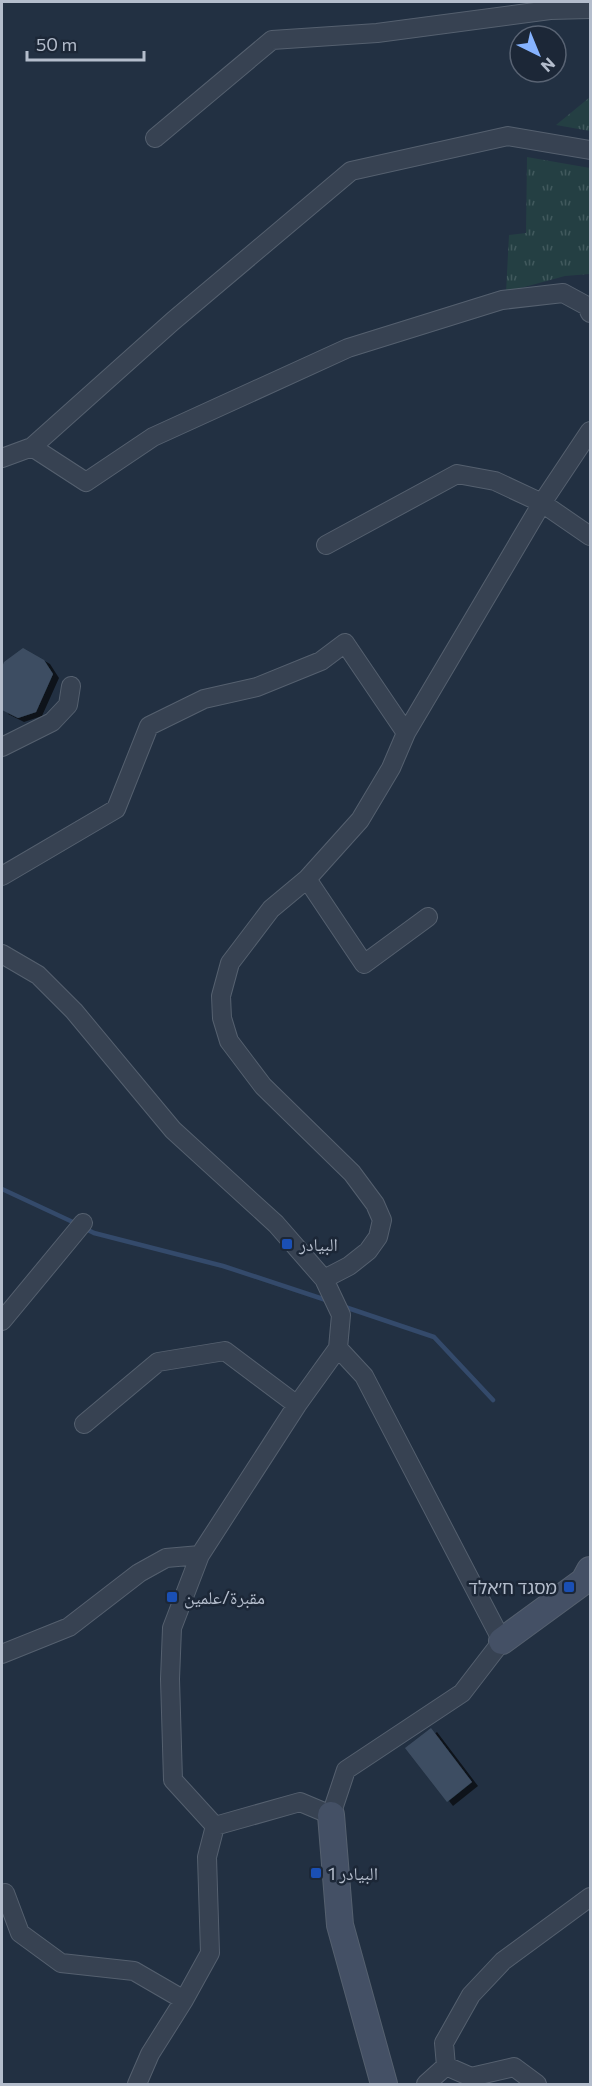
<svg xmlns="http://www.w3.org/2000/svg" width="592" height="2086" font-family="Commissioner,'Noto Naskh Arabic','Noto Sans Hebrew',sans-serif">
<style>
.grass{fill:url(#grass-tufts)}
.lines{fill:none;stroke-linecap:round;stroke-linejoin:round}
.stream{stroke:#344a6b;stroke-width:4.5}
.building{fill:#3e4e62;filter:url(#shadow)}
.street-casing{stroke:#55606f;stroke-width:20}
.secondary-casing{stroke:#55606f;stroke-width:28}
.street{stroke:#374252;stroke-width:18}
.secondary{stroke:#445065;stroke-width:26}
.transit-dot{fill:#1a4fb4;stroke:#1c2737;stroke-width:2}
.labels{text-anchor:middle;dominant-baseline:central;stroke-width:5;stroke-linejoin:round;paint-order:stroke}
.poi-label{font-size:18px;fill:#b4bdcc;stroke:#1c2737;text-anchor:start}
</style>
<defs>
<pattern id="grass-tufts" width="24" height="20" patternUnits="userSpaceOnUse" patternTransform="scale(1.5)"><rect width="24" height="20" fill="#243f43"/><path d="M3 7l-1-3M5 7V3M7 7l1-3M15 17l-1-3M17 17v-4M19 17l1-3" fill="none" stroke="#41595d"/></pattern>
<filter id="shadow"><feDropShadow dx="6" dy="4" stdDeviation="0" flood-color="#0009"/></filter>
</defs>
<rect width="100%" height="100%" fill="#223042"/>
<path class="grass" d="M590,97V131L556,125Z
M527,157L590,168V274L565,276L506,292L509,235L526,233Z"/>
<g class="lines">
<path class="stream" d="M2,1189L77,1224
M84,1228L94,1233L223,1266L329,1301
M342,1306L434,1337L493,1400"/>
</g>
<path class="building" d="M23,648L44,660L53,674L36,712L18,718L2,710V667L4,662Z
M431,1728L472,1782L447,1802L405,1748Z"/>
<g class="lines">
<g class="street-casing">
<path id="street" d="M155,138L272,40L377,33L550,10L590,9
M32,447L86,482L153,437L348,348L502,300L563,293L587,306L590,313
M2,458L32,447L173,321L351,171L508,136L590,150
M326,545L457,474L495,481L542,503L590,536
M406,733L542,503L590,431
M2,747L52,722L68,705L71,686
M2,876L116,809L149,726L204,699L257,687L321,661L345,643L406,733L391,768L360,820L307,879
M2,954L38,975L74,1011L173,1130L276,1224L324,1279L341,1315L338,1348L364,1376L502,1641L462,1693L346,1770L331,1815L300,1802L215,1826L173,1780L170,1679L172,1628L200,1555L297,1405L338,1348
M324,1279L349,1266L368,1251L378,1237L382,1220L375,1204L352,1173L263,1086L229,1041L222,1018L221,996L230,963L271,909L307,879L364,964L428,917
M2,1321L83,1223
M84,1424L158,1362L225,1351L297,1405
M2,1654L69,1627L139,1573L166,1558L200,1555
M5,1893L20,1933L61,1963L134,1971L184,2000
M446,2066L444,2043L471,1995L503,1961L590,1897
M137,2084L150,2054L184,2000L210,1953L207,1857L215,1826
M426,2084L446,2066L471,2077L514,2067L537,2084"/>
</g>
<g class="secondary-casing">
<path id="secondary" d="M502,1641L584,1581L590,1570
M331,1815L340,1925L384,2084"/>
</g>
<use href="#street" class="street"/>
<use href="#secondary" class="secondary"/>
</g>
<g class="transit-dot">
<rect x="281" y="1238" width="12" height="12" rx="3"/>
<rect x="563" y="1581" width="12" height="12" rx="3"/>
<rect x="166" y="1591" width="12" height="12" rx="3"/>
<rect x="310" y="1867" width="12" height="12" rx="3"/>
</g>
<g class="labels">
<g class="poi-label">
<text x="299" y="1244">البيادر</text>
<text x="557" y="1587" text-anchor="end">מסגד ח׳אלד</text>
<text x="184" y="1597">مقبرة/علمين</text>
<text x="328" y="1873">البيادر 1</text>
</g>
</g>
<rect width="592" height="2086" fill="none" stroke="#b4bdcc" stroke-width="6"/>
<g transform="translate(538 54) rotate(137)"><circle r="28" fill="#1c2737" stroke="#596373" stroke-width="1.5"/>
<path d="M0-4.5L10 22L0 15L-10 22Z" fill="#86b3ff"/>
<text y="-9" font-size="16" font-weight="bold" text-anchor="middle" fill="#b4bdcc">N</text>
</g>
<path d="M27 51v9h117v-9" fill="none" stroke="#b4bdcc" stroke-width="3"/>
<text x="36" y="51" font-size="18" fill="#b4bdcc" stroke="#1c2737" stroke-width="4.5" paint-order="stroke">50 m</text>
</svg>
